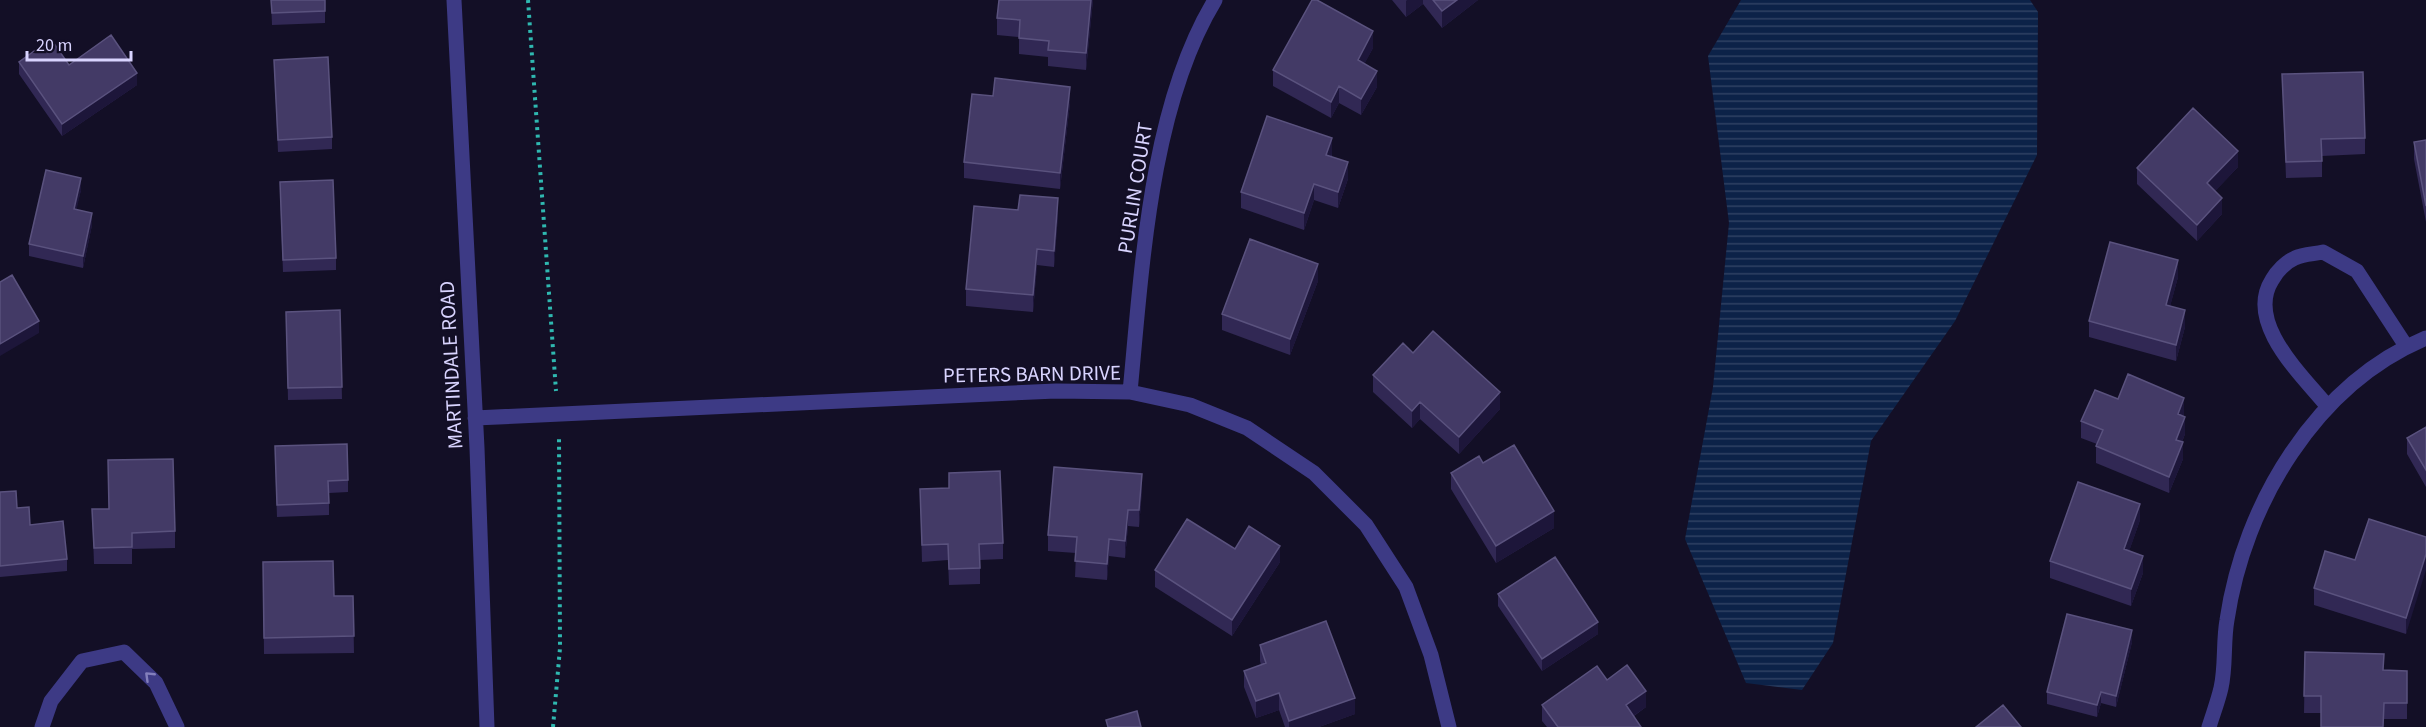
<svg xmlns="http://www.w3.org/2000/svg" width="2426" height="727" font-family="'Source Sans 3',sans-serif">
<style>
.water{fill:url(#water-rules)}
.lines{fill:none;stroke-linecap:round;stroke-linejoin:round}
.path{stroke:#2fb8b0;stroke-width:4;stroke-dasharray:3 4.5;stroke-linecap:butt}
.minor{stroke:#3d3a85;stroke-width:15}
.wall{fill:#312854}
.shaded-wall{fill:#1d163a}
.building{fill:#433a66;stroke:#5a527e;stroke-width:1.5}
.oneway{stroke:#837fbc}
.labels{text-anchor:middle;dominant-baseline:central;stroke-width:4.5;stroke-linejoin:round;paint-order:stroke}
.street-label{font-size:21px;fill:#d9d4ff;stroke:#130f26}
</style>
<defs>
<pattern id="water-rules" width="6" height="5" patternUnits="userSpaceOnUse" patternTransform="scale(1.5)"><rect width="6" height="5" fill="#0c2248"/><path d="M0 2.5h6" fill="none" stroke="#2f4163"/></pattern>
</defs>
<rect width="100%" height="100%" fill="#130f26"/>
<path class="water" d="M1741,0H2030L2038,12L2037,155L1955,321L1871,441L1833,643L1802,690L1746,683L1685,539L1713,387L1729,223L1708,56Z"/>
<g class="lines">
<path class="path" d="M528,0L556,391
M553,727L560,648L559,438"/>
<path class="minor" d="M454,0L477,448L487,727
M1130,392C1142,268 1150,107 1215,0
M2328,407C2302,375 2245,323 2272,280C2277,271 2286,262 2295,258C2303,254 2314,254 2323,252L2357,271L2406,346
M475,418L1056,391L1130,392L1190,405L1247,428L1314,473L1366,525L1406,587L1431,655L1449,727
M42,727L51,701L82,661L124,652L156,683L177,727
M2209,727C2213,714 2218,701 2221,688C2226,666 2223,642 2227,620C2244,504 2316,384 2426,338"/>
</g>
<path class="wall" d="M271,0H325V23L272,25Z
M1093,0L1086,70L1048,66V57L1019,54V37L997,35V18Z
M1392,0H1478L1442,28L1423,4L1406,17Z
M1373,48L1364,64L1377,87L1361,115L1339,103L1331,118L1273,86V70Z
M274,60L332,137V149L278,152Z
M19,62L69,65L137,85L62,136L19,74Z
M2282,74L2365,138V154L2322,156V177L2286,178Z
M1070,103L1060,189L964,178V162Z
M2426,140V222L2414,159V142Z
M1332,154V157L1348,179L1338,208L1314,200L1304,230L1241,208V192Z
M2238,167L2215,191L2222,214L2197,241L2137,184V168Z
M81,190L76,209L92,225L83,268L29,256V244Z
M280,194L336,258V270L283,272Z
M1058,215L1054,267L1037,265L1033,312L966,306V289Z
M2178,277L2170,306L2185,327L2176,361L2089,337V321Z
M1318,281L1290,355L1222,330V314Z
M340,310L342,399L288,400L286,312Z
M1413,353L1500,409L1459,454L1420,419L1412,428L1373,392V375Z
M2118,399L2184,414L2183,416L2185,434L2182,442L2183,459L2169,493L2096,463V446L2097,444L2081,438V421Z
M2426,427V487L2407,454V438Z
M275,458L348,480V492L329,493V515L277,517Z
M1483,463L1554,528L1496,563L1451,489V473Z
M920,489L1003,543V559L980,560V584L949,585L948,560L922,562Z
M1142,490L1139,527L1128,526L1125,558L1109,556L1107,580L1075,577L1076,553L1048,551V535Z
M0,492L17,508L30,525L67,559V571L0,577Z
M92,509H109L175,531V548L132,549V564H94Z
M2140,520L2129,551L2143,573L2131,606L2050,578V561Z
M2426,537L2406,634L2314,605V588L2355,560Z
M1235,549L1280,562L1232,636L1155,587V570Z
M263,562L334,596H353L354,653L264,654Z
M1498,594L1598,634L1542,671L1498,606Z
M2132,642L2116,707L2101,703L2097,717L2047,704V692Z
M1260,645L1355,714L1319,727H1285L1279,710L1256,718L1244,687V671L1261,665L1260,661Z
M2305,652L2384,670L2407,671V719H2384L2321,713H2304Z
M1607,680L1646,707L1634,716L1641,727H1547L1542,721V705Z"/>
<path class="shaded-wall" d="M1091,0H1093L1086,70V53Z
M1407,0H1423V4L1406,17V1Z
M1457,0H1478L1442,28V11Z
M1373,31V48L1358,76V60Z
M1377,71V87L1361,115V99Z
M137,73V85L62,136V124Z
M1339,86V103L1331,118V102Z
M1070,87V103L1060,189V173Z
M1332,138V154L1326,171V155Z
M2238,151V167L2207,200V183Z
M1348,162V179L1338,208V192Z
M81,178V190L74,221V209Z
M1314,184V200L1304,230V213Z
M1058,198V215L1054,267V251Z
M2222,198V214L2197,241V225Z
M92,213V225L83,268V256Z
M1037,249V265L1033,312V295Z
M2178,260V277L2166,322V305Z
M1318,264V281L1290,355V339Z
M2185,310V327L2176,361V345Z
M39,321V333L0,356V344Z
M1500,392V409L1459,454V437Z
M2184,398V414L2178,431V414Z
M1420,402V419L1412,428V411Z
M2185,417V434L2176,456V440Z
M2183,442V459L2169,493V477Z
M1142,474V490L1139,527V510Z
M2140,504V520L2124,566V549Z
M1128,510V526L1125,558V541Z
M1554,511V528L1496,563V546Z
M1109,539V556L1107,580V564Z
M1280,546V562L1232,636V620Z
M2426,554V570L2406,634V618Z
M2143,556V573L2131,606V589Z
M1598,622V634L1542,671V659Z
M2132,630V642L2116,707V696Z
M1646,691V707L1626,721V705Z
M2101,692V703L2097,717V705Z
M1279,693V710L1256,718V701Z
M1355,698V714L1319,727H1289V721Z"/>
<path class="building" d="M271,0H325V11L272,13Z
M999,0H1091L1086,53L1048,50L1049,41L1019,38L1020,20L997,18Z
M1312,0H1317L1373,31L1358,60L1377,71L1361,99L1339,86L1331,102L1273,70Z
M1433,0H1457L1442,11Z
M111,35L137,73L62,124L19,62L51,39L69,65Z
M328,57L332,137L278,140L274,60Z
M2363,72L2365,138L2321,139L2322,161L2286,162L2282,74Z
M995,78L1070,87L1060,173L964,162L972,94L993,96Z
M2193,108L2238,151L2207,183L2222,198L2197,225L2137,168Z
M1267,116L1332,138L1326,155L1348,162L1338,192L1314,184L1304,213L1241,192Z
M2426,140V206L2414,142Z
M46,170L81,178L74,209L92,213L83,256L29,244Z
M333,180L336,258L283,260L280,182Z
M1020,195L1058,198L1054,251L1037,249L1033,295L966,289L974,206L1018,210Z
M1250,239L1318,264L1290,339L1222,314Z
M2110,242L2178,260L2166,305L2185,310L2176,345L2089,321Z
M12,275L39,321L0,344V282Z
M340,310L342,387L288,388L286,312Z
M1433,331L1500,392L1459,437L1420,402L1412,411L1373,375L1403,343L1413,353Z
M2128,374L2184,398L2178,414L2185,417L2176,440L2183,442L2169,477L2096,446L2103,430L2081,421L2095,390L2118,399Z
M2426,427V470L2407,438Z
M347,444L348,480L328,481L329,503L277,505L275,446Z
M1514,445L1554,511L1496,546L1451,473L1479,456L1483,463Z
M173,459L175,531L132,533V547L94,548L92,509H109L108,460Z
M1054,467L1142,474L1139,510H1128L1125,541L1109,539L1107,564L1075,561L1077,537L1048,535Z
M1000,471L1003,543L979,544L980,568L949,569L948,544L922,545L920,489L949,488V473Z
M2078,482L2140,504L2124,549L2143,556L2131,589L2050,561Z
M16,491L17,508L29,507L30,525L63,521L67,559L0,566V492Z
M1187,519L1235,549L1249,526L1280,546L1232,620L1155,570Z
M2369,519L2426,537V554L2406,618L2314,588L2325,551L2355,560Z
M1555,557L1598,622L1542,659L1498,594Z
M333,561L334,596H353L354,636L264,638L263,562Z
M2067,614L2132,630L2116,696L2101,692L2097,705L2047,692Z
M1326,621L1355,698L1289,721L1279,693L1256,701L1244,671L1266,663L1260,645Z
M2305,652L2384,654L2383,670L2407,671V703H2384L2383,727H2321V696H2304Z
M1627,665L1646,691L1626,705L1641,727H1558L1542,705L1597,666L1607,680Z
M2003,705L2021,727H1976Z
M1137,711L1141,727H1108L1106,720Z"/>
<defs><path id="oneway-chevron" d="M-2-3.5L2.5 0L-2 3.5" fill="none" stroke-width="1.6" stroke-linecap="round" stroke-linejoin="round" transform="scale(1.5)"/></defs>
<use class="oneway" href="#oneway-chevron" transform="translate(149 676) rotate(-136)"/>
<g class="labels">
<g class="street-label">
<text transform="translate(1135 188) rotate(-81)">PURLIN COURT</text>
<text transform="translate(451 365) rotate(-93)">MARTINDALE ROAD</text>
<text transform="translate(1032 374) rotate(-1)">PETERS BARN DRIVE</text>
</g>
</g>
<path d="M27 51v9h104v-9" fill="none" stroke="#d9d4ff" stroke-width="3"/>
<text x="36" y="51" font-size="18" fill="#d9d4ff" stroke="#130f26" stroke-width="4.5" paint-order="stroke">20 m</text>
</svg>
